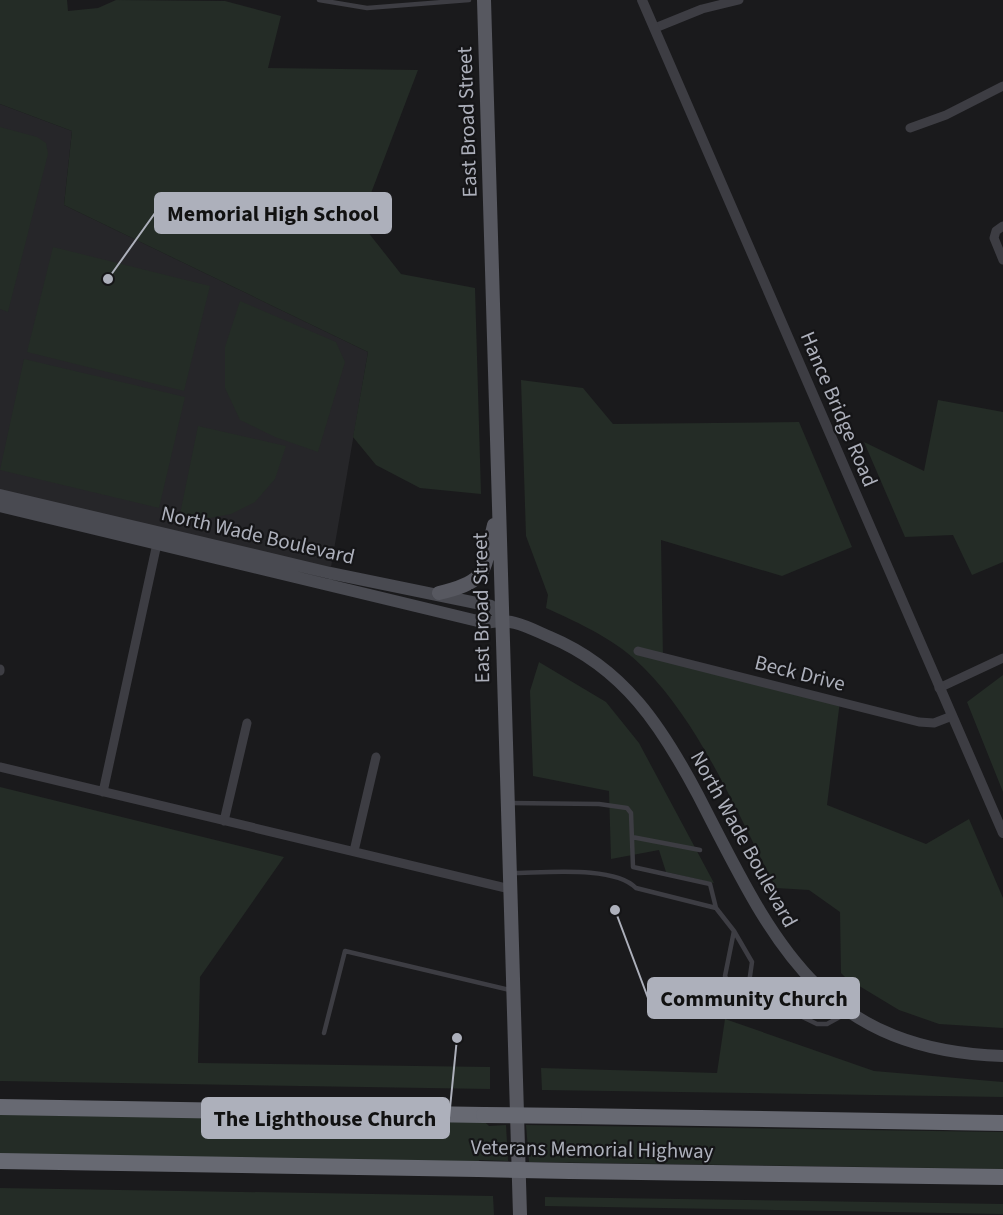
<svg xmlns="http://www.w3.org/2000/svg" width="1003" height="1215" font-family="'Source Sans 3',sans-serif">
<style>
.built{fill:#262629}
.green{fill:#242c26}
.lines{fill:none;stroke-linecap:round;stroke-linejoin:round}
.service{stroke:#3d3d43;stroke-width:4.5}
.minor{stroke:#3d3d43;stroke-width:9}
.tertiary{stroke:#3d3d43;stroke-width:10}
.secondary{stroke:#494a51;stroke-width:12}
.primary{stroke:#575860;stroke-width:14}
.motorway{stroke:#676972;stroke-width:16}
.motorway-bridge{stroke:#676972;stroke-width:16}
.labels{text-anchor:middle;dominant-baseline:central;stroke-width:4.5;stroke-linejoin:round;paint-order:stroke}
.street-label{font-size:21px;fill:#adb0bb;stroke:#151517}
.leader{fill:none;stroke:#adb0bb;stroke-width:2}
.callout-dot{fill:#adb0bb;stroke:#151517;stroke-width:2}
.callout{fill:#adb0bb;stroke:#adb0bb;stroke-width:2}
.callout-label{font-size:22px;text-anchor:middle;font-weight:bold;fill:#111}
</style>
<rect width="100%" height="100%" fill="#1a1a1c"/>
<path class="built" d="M0,104L72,131L64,205L368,352L330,573L0,495Z"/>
<path class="green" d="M0,0H67L68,11L98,8L116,0L225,1L281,16L268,68L418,70L360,222L401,274L475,288L481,494L420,488L376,465L353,437L368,352L64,205L72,131L0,104Z
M0,127L37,137L46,143L48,154L8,312L0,309Z
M53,247L210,286L184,391L27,352Z
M240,301L336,342L345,362L318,452L275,437L240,420L225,388V347Z
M24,359L185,397L159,508L0,470Z
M521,380L583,388L613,424L799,422L852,547L782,576L661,540L663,659L840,701L827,805L926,844L969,819L1003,898V1028L939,1024L899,1010L846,978L841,973L840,912L809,890L776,888C739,817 701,725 644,668C617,640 581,624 546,608L548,595L526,536Z
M938,400L1003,412V562L972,575L953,535L905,537L864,442L924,471Z
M198,426L286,446L275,479L255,502L231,514L209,518L180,514Z
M539,662L606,702L639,743L714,883L666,872L659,850L611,859L609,791L533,776L530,691Z
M1003,675V792L967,702Z
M0,787L284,857L200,977L198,1063L490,1067V1089L0,1081Z
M725,1019L874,1071L1003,1082V1097L542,1090L541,1068L717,1073Z
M0,1114L484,1121L489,1126L506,1125L508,1161L479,1160L478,1164L0,1156Z
M526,1125L1003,1132V1169L529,1162Z
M0,1188L493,1196L494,1215H0Z
M545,1197L1003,1204V1214L545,1206Z"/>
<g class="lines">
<path class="service" d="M319,0L367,8L469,0
M509,803L599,804L627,808L631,813L633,867L710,884L716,908
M632,837L700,850
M511,873C543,873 614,865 636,888L716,908L734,931L725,976L731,989L738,994L782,1007L817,1024H827L847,1013
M734,931L752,962L747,997
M324,1033L345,951L510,990"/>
<path class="minor" d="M655,28L702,9L739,0
M910,128L946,115L1003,86
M1003,226L996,231L994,238L1003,260
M638,651L919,722L934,723L952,716
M0,671V669
M939,688L1003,658
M0,767L510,889
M103,792L158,539
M224,821L247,723
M354,851L376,757"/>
<path class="tertiary" d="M642,0L1003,833"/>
<path class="secondary" d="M0,495L330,573L491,606L503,619
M0,506L486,623C512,617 527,627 550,637C624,668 662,727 698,795C773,940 818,1050 1003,1056"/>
<path class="primary" d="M484,0L520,1215
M439,593C490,581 483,571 494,525"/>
<path class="motorway" d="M0,1107L484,1115
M574,1116L1003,1123
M0,1161L478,1169
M570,1171L1003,1177"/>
<path class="motorway-bridge" d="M484,1115L574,1116
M478,1169L570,1171"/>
</g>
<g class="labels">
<g class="street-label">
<text transform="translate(467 122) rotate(-92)">East Broad Street</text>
<text transform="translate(839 409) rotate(67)">Hance Bridge Road</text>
<text transform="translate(258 535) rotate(13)">North Wade Boulevard</text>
<text transform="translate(481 608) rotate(-91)">East Broad Street</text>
<text transform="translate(800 673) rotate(14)">Beck Drive</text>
<text transform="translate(744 839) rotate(61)">North Wade Boulevard</text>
<text transform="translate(592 1149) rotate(1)">Veterans Memorial Highway</text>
</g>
</g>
<path class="leader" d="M108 279L155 213M615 910L648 998M457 1038L449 1118"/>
<g class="callout-dot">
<circle cx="108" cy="279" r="6"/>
<circle cx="615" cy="910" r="6"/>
<circle cx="457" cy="1038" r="6"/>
</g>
<g class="callout">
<rect x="155" y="193" width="236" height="40" rx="6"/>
<rect x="648" y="978" width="211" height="40" rx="6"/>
<rect x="202" y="1098" width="247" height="40" rx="6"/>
</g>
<g class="callout-label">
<text x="273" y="221">Memorial High School</text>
<text x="754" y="1006">Community Church</text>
<text x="325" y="1126">The Lighthouse Church</text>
</g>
</svg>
